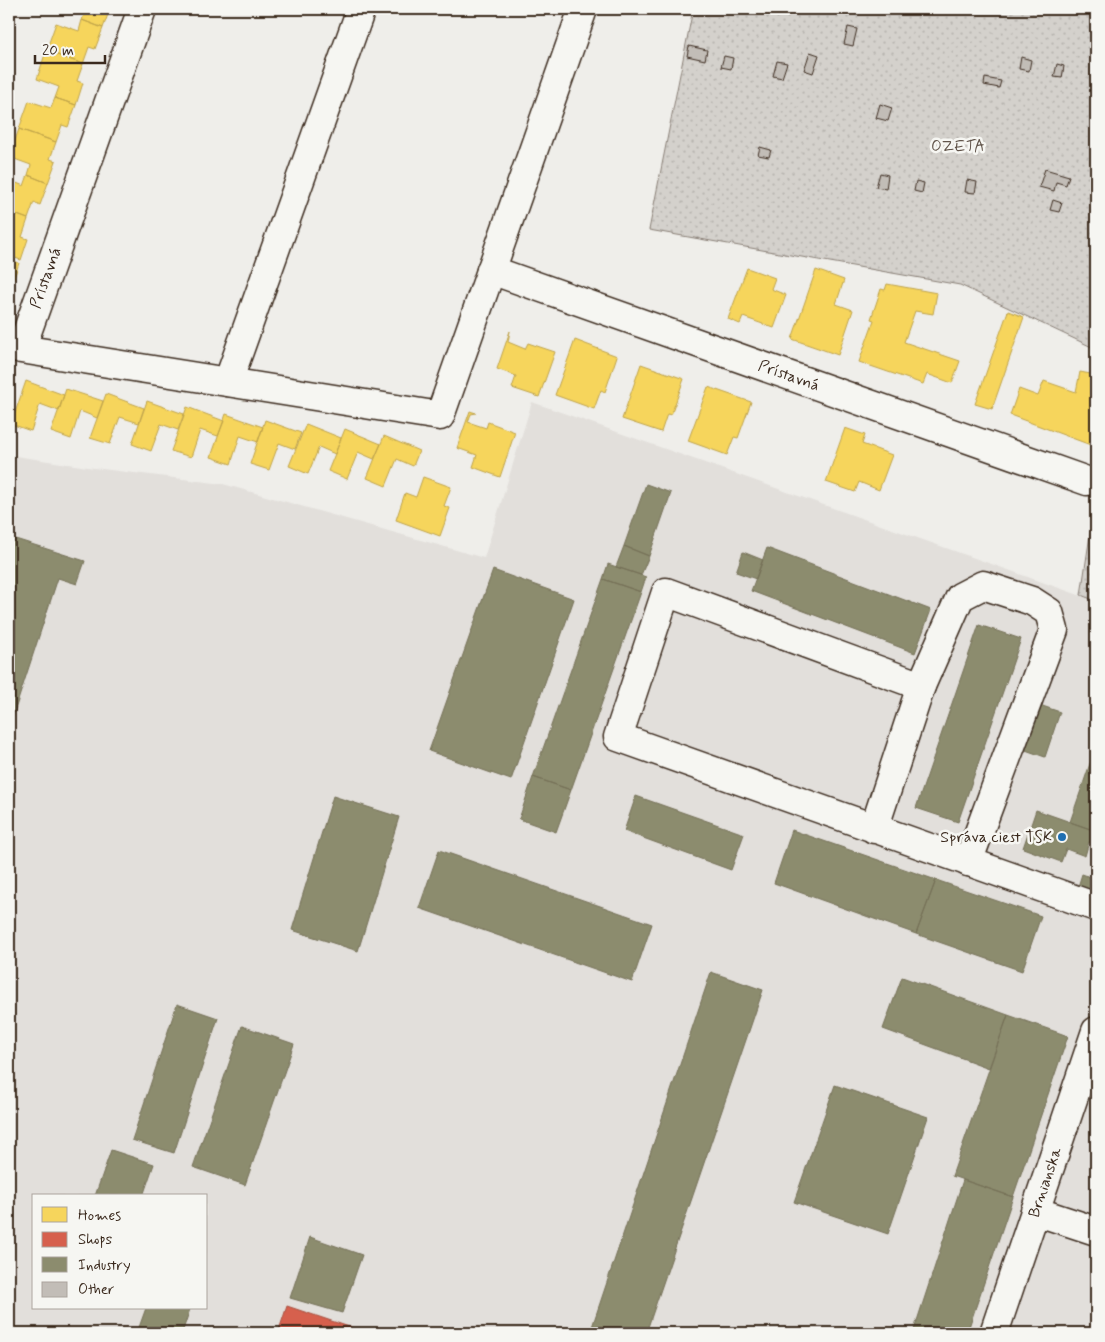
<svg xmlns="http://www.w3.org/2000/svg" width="1105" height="1342" font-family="Mynerve,sans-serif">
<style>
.built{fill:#e2dfdb;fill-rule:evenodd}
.green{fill:url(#green-dots);stroke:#887e75}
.homes{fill:#f6d55c;stroke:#bea249}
.shops{fill:#d6604d;stroke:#a8503f}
.industry{fill:#8c8c6e;stroke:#746f56}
.building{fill:#c2bdb7;stroke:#3b2a1e}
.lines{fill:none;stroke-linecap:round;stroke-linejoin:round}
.minor-casing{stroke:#3b2a1e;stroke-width:31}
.minor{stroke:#f6f6f2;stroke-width:28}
.poi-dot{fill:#1f6fb2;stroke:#f6f6f2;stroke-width:2}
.labels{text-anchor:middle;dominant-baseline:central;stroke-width:5;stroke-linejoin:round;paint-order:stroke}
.park-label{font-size:16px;fill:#61544a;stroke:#f6f6f2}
.street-label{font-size:16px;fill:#3b2a1e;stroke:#f6f6f2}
.poi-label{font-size:16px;fill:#3b2a1e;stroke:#f6f6f2;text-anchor:end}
</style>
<defs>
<pattern id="green-dots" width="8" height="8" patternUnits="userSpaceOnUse" patternTransform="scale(1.25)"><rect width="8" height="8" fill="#d4d1cc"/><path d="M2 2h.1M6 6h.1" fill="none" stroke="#b7b4af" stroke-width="1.8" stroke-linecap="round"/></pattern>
</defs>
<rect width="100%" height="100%" fill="#efeeea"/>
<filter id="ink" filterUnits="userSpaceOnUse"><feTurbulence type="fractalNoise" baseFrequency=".02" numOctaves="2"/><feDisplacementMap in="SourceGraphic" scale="10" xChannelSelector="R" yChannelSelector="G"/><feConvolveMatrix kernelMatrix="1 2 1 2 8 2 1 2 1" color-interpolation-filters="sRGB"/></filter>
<g filter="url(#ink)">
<path class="built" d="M532,402L1096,601V1333H9V455L94,468L223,484L484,558ZM34,1196H206V1308H34Z"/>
<path class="green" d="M693,9H1096V349L960,285L649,230Z
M1096,495V601L1081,595Z"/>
<path class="homes" d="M83,9H110L103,28L82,20L86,10Z
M82,20L103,28L95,49L89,47L83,64L46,51L56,23L79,31Z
M46,51L83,64L77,81L83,83L76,105L55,98L59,87L37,79Z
M55,98L76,105L68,127L62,125L56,142L19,129L29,101L51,108Z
M19,129L56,142L50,159L56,161L48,183L28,175L31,165L9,157Z
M28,175L48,183L40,205L34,202L28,219L9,212V180L24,186Z
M9,212L28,219L22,237L28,239L21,260L9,256Z
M9,259L19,263L12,284L9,283Z
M747,268L775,278L771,289L786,295L774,328L743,317L740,324L728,319Z
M816,270L844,280L836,304L853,310L838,355L792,339Z
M887,284L937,293L933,314L915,311L904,342L960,361L952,383L927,374L923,384L859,362L874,320L871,319L881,289L885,290Z
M1008,311L1024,317L992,409L975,404Z
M510,331L508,342L525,349L528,343L555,352L539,397L512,388L516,376L497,369Z
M575,340L617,356L605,392L601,390L594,409L555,395Z
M641,364L684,379L671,415L667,414L661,432L622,419Z
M1080,372L1096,375V447L1010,415L1019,389L1038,396L1044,381L1076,392Z
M26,381L64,395L59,411L40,404L31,431L11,424Z
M708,387L751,402L738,438L734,437L727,455L688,441Z
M66,389L103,401L97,418L80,411L71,439L51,432Z
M106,394L144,408L139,423L120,417L110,444L90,438Z
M147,401L184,414L178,430L161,424L151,451L132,444Z
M187,407L224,421L218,436L200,430L191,457L171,451Z
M470,411L476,413L471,414L468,422L486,428L488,422L515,432L500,477L473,467L477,455L457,448Z
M226,414L263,427L258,442L240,436L231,464L211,457Z
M265,420L301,433L295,449L279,443L269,470L250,464Z
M306,424L341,438L335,454L319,447L308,474L289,466Z
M845,428L865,435L862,444L892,455L879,490L859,482L855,492L826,482Z
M345,429L381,444L374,459L358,452L347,479L328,471Z
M384,436L419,451L413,466L397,459L386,486L367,478Z
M423,477L451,487L444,506L450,508L440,536L396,520L405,493L416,497Z"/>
<path class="shops" d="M287,1306L367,1333H278Z"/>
<path class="industry" d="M646,484L671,493L649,556L624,546Z
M9,537L85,561L77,584L58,578L9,728Z
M624,546L649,556L641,575L616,567Z
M767,548L931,610L915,653L751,591Z
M743,552L763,560L756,579L736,572Z
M608,564L646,577L641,592L603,579Z
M493,570L574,599L511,780L429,751Z
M603,579L641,592L571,790L533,777Z
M979,625L1021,639L958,822L916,808Z
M1022,699L1060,712L1045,757L1006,743Z
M1093,755L1096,756V831L1070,822Z
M533,777L571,790L556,832L519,819Z
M333,796L399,817L358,951L292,930Z
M636,796L744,834L731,870L624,831Z
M1036,810L1096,831V845L1089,842L1085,856L1066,849L1061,862L1023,848Z
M792,830L936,880L916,934L774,883Z
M439,850L652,924L632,982L419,908Z
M1082,874L1096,879V897L1077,890Z
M936,880L1041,916L1022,971L916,934Z
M711,972L763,990L646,1333H590Z
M902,977L1008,1015L989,1068L883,1029Z
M177,1004L218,1018L174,1153L132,1140Z
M1008,1015L1068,1036L1013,1197L952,1176Z
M242,1026L294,1044L245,1185L193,1167Z
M835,1085L928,1117L888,1234L794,1202Z
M111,1150L154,1164L143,1196H95Z
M963,1180L1013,1197L967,1333H913Z
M310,1237L362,1255L342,1313L290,1298Z
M146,1308H187L190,1309L182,1333H137Z"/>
<path class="building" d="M848,27L857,29L853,46L844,44Z
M689,46L707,50L705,60L687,56Z
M810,52L819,55L813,73L804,70Z
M724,56L733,58L731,69L721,67Z
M1021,57L1031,60L1029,71L1019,69Z
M777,61L787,63L782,78L773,76Z
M1057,64L1064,66L1062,78L1054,77Z
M985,78L1001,81L999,88L984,85Z
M880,104L892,108L888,121L876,118Z
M760,147L771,150L769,157L758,155Z
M1045,169L1069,176L1066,185L1056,182L1054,191L1039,187Z
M880,173L888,175L886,189L876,187Z
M967,180L977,182L975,193L965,192Z
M916,181L924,183L922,193L914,191Z
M1053,200L1062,203L1059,212L1050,210Z"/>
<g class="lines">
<g class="minor-casing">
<g id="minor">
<path d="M142,9L21,349L440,416L583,9"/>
<path id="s1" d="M491,270L1087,481"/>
<path d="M228,382L361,9"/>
<path d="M921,686L960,597L983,585L1032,601L1049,612L1054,630L968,862"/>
<path d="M874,829L921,686L666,592L618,737L1096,907"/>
<path d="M1035,1211L1096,1231"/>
<path id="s2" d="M994,1333L1096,1031"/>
</g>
</g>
<use href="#minor" class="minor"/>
</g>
</g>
<circle class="poi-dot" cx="1062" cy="837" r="5"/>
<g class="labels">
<g class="park-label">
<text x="958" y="146">OZETA</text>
</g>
<g class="street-label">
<text transform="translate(46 278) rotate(-70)">Prístavná</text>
<text stroke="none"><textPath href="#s1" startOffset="316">Prístavná</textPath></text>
<text stroke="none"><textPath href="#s2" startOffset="159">Brnianska</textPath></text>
</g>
<g class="poi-label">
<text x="1052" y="837">Správa ciest TSK</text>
</g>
</g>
<rect width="1105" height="1342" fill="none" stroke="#f6f6f2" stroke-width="30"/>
<rect x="15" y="15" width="1075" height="1312" fill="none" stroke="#3b2a1e" stroke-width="2" filter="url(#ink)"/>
<rect x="32" y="1194" width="175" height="115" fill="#f6f6f2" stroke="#aba49d"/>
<rect x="42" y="1207" width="25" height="15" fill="#f6d55c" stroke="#aba49d"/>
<text x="78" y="1220" font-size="15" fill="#3b2a1e">Homes</text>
<rect x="42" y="1232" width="25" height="15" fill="#d6604d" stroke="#aba49d"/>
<text x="78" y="1244" font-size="15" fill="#3b2a1e">Shops</text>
<rect x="42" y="1257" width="25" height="15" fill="#8c8c6e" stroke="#aba49d"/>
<text x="78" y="1270" font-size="15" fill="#3b2a1e">Industry</text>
<rect x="42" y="1282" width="25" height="15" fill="#c2bdb7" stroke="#aba49d"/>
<text x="78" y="1294" font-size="15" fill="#3b2a1e">Other</text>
<path d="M35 55v8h70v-8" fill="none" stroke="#3b2a1e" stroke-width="2.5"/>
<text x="42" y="55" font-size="15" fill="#3b2a1e" stroke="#f6f6f2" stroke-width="4" paint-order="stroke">20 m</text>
</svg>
